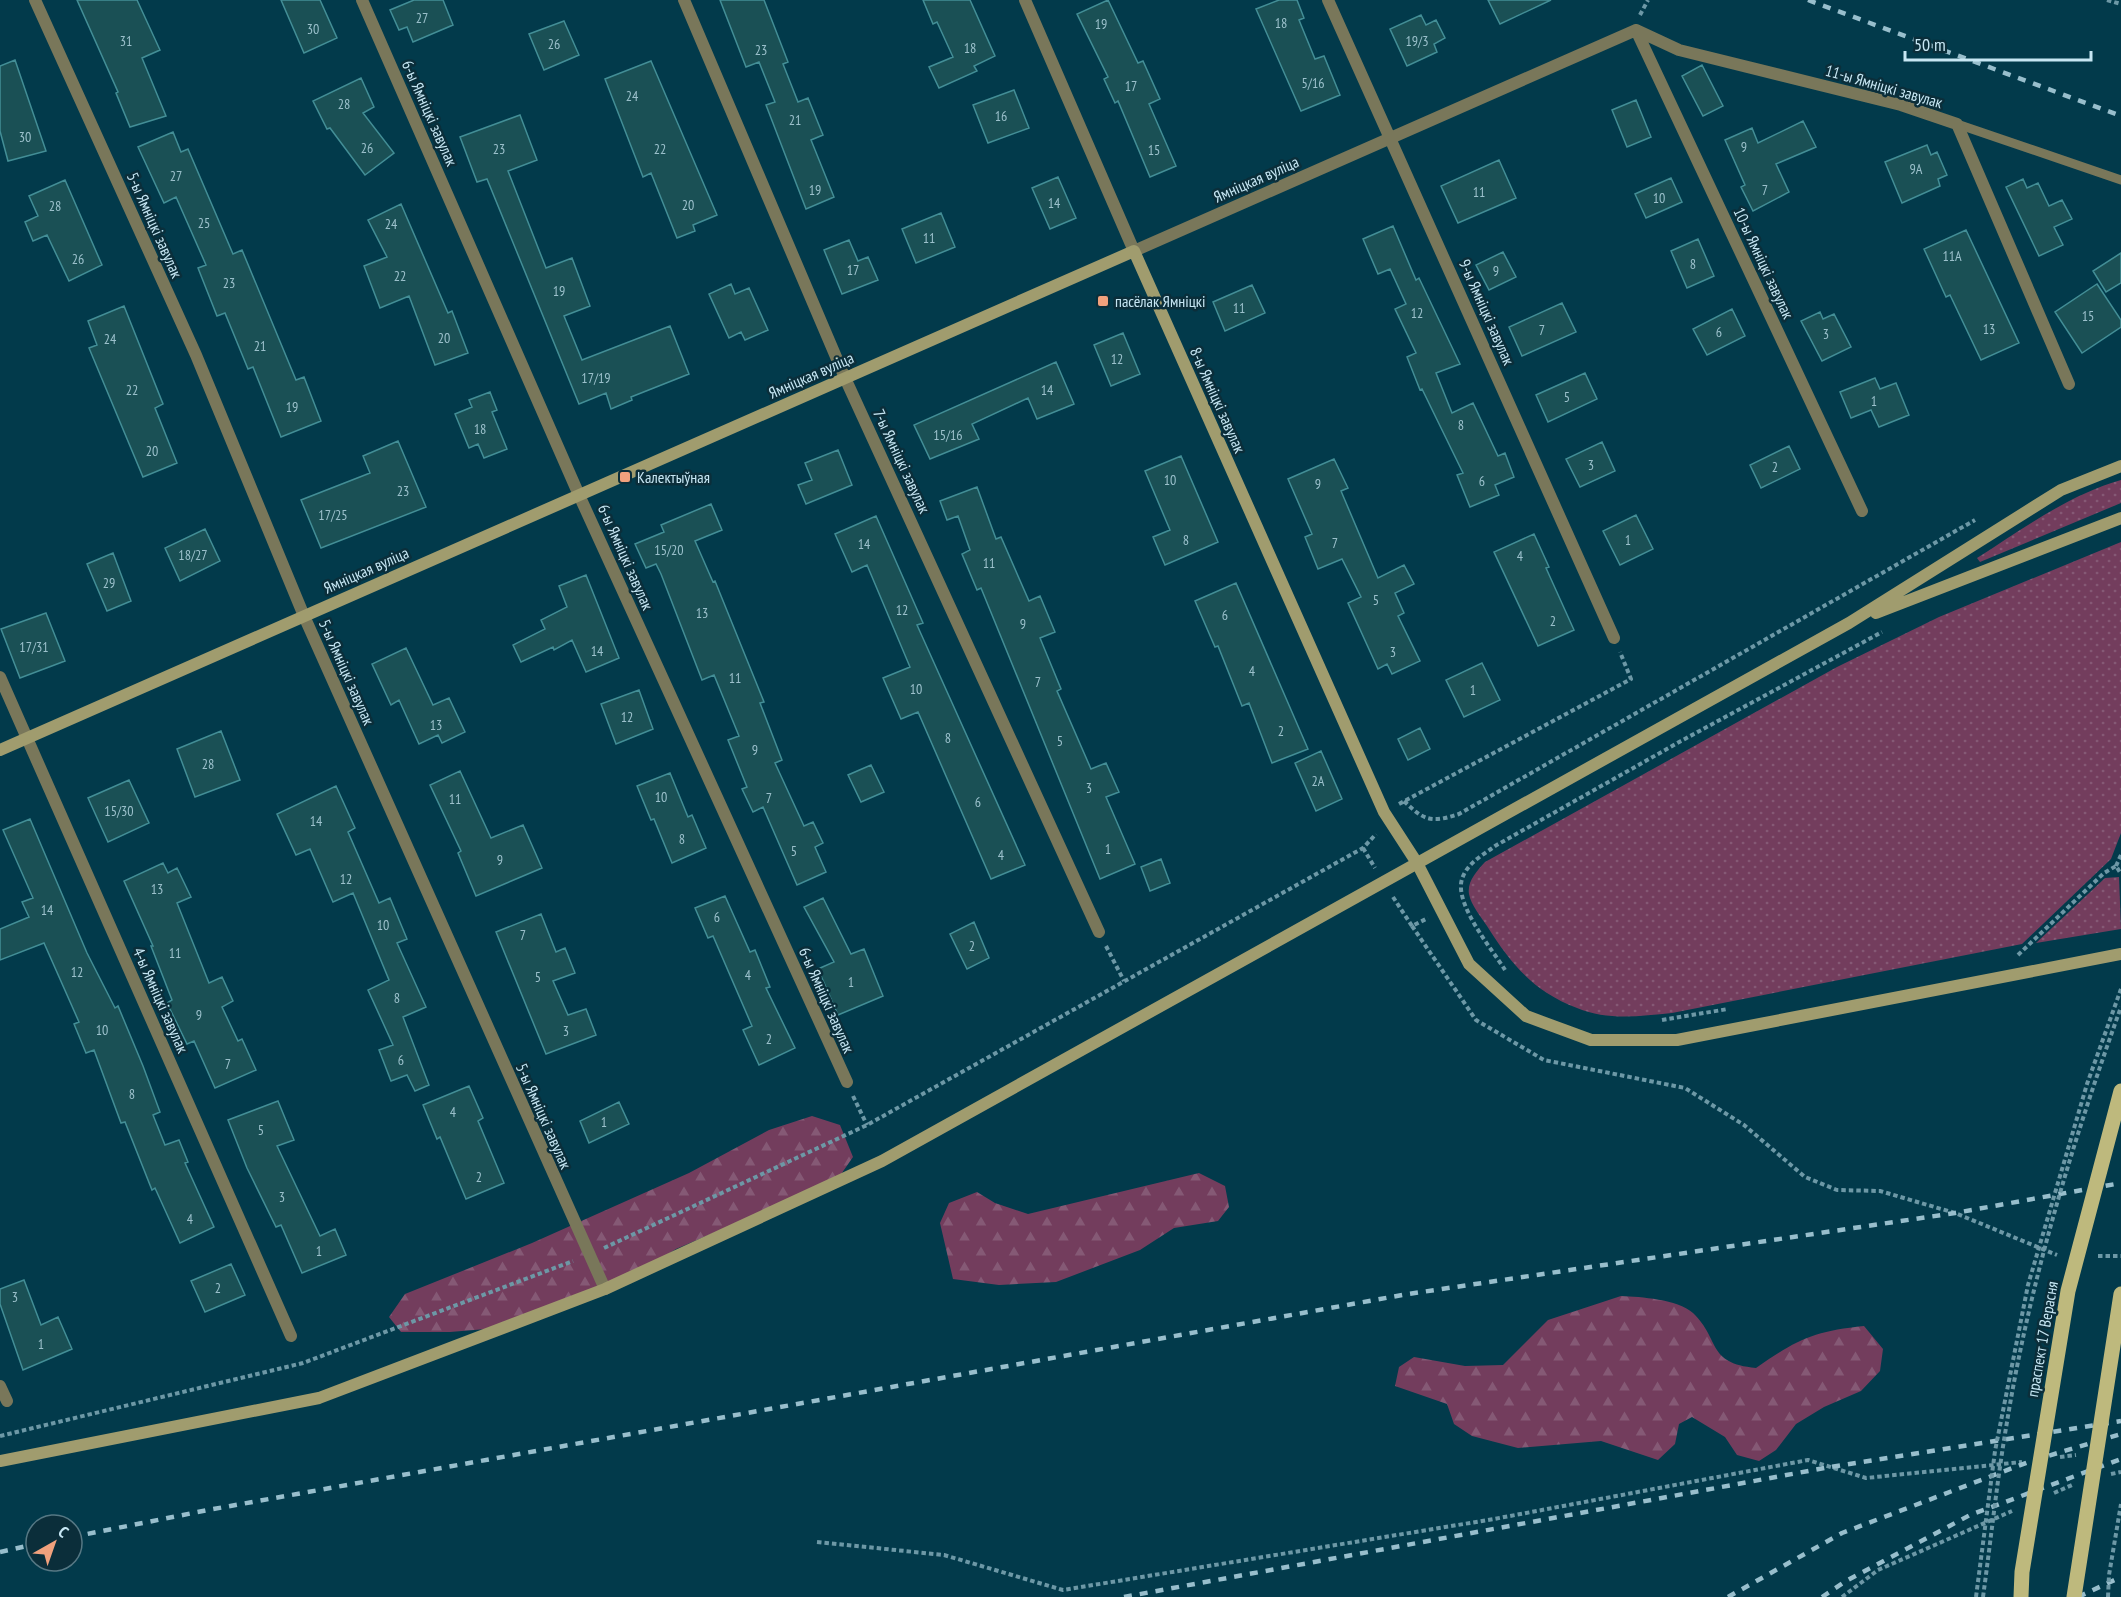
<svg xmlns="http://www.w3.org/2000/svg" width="2121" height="1597" font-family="'PT Sans Narrow',sans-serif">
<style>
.grass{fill:url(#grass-dots)}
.forest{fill:url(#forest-firs)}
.building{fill:#1a5055;stroke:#438e96;stroke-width:1.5}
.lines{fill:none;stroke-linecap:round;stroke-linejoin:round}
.path{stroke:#6d98a6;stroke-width:4;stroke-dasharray:4.5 3;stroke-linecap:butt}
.service{stroke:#79775a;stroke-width:9}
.minor{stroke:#79775a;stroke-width:12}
.secondary{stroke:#a09c6e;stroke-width:12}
.rail{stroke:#98becc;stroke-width:4.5;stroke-dasharray:8 8;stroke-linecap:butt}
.path-bridge{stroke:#6d98a6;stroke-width:4;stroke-dasharray:4.5 3;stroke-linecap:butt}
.primary-bridge{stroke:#beb97d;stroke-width:15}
.poi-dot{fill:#f1a17d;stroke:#0b2e3a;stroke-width:2}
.labels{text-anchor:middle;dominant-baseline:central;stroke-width:5;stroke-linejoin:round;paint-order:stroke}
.number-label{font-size:14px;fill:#9cc1cc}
.street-label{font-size:16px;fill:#c7e7f4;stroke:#0b2e3a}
.poi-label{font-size:16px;fill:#c7e7f4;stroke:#0b2e3a;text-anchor:start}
</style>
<defs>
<pattern id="grass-dots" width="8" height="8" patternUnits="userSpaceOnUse" patternTransform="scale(1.5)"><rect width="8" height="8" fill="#733d5d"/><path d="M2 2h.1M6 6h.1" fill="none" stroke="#855975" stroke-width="1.8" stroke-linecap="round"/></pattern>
<pattern id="forest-firs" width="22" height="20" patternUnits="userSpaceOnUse" patternTransform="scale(1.5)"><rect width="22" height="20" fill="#733d5d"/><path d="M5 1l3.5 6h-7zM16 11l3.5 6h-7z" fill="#855975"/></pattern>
</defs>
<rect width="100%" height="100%" fill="#023a4b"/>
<path class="grass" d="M2121,480V503L1980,562L1977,558C2023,529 2068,495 2121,480Z
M2121,542V833L2111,859L2022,944L1672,1013C1640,1016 1608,1021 1577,1008C1533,991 1511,964 1487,926C1481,917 1471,905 1469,894C1467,881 1477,871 1485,862L1837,667L1939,617Z
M2119,877L2121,929L2036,943L2105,878Z"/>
<path class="forest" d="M812,1116L840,1125L853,1157L837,1180L676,1249L642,1270L521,1326L450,1332H401L389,1317L405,1294L532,1243L689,1173L769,1130Z
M1199,1173L1225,1186L1229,1207L1218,1221L1174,1228L1140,1250L1056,1282L999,1285L953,1279L940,1223L949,1203L977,1192L995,1203L1028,1214Z
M1621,1296C1641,1297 1677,1299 1693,1313C1721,1340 1706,1363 1756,1368C1796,1340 1814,1331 1864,1326L1883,1349L1880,1371L1861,1391L1824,1407L1796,1424L1776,1450L1759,1461L1737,1455L1725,1437L1692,1417L1679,1424L1675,1444L1658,1460L1601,1441L1518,1448L1472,1436L1454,1424L1447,1404L1395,1386L1399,1367L1414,1357L1465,1366L1503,1365L1548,1320Z"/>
<path class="building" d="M77,0H137L160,50L142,58L166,116L130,127L116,93L118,92Z
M281,0H320L337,38L304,53Z
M414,0H443L453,25L413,42L407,27L399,30L390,10Z
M720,0H764L788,62L783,64L798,102L808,98L823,135L811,140L834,197L806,209L766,105L775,102L759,62L746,67Z
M923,0H970L995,56L974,66L977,71L939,88L929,67L953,57L937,22L933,24Z
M1108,0L1138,63L1143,61L1160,99L1149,104L1176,166L1150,177L1118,101L1115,103L1104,79L1108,77L1077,14Z
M1279,0H1297L1304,18L1299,20L1315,59L1324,56L1340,95L1301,111L1256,9Z
M1488,0H1551L1500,24Z
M1421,15L1426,25L1436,20L1445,38L1434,44L1437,52L1407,66L1390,29Z
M564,21L579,55L544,70L529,34Z
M15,60L46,151L8,161L0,131V66Z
M651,61L717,215L693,225L695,231L677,238L651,173L643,177L605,79Z
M1702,65L1723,106L1703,116L1682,76Z
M361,78L374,107L363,113L394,153L365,175L330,128L327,129L313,101Z
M1014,90L1029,128L988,143L973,105Z
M1636,100L1651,137L1627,147L1612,110Z
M520,115L537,160L508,171L546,268L572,258L590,306L564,316L582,360L670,326L689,374L631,397L632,400L611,409L606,393L579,404L487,179L477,182L460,137Z
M1803,121L1816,147L1776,164L1789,192L1753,211L1741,187L1745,185L1725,140L1752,128L1758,143Z
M173,132L181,152L188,149L233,254L242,250L296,380L304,377L321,421L281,437L253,367L248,369L225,313L217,316L198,268L206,265L176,197L164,203L138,147Z
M1927,145L1931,155L1937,152L1947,175L1938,179L1940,186L1902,203L1885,162Z
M1499,160L1516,198L1458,223L1441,186Z
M1058,177L1076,218L1050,229L1032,188Z
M1671,178L1682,202L1646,218L1635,194Z
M2023,179L2027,188L2038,183L2049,206L2062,200L2072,219L2054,227L2063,245L2039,256L2006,187Z
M65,180L102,265L69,281L47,235L33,241L25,222L38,216L29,196Z
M401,204L448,313L452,311L468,353L435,365L409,296L380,308L364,266L387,257L368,220Z
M941,213L955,247L916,263L902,229Z
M1393,226L1416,280L1419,278L1460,364L1436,373L1452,413L1473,403L1498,456L1505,453L1514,477L1495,485L1499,495L1470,507L1457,475L1463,473L1422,389L1420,390L1407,357L1416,353L1395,309L1406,304L1390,269L1378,274L1363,239Z
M1966,230L2019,343L1981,360L1950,295L1946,297L1924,249Z
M1698,239L1714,276L1687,288L1671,251Z
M849,240L858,261L868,257L878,280L842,294L824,250Z
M1503,252L1516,277L1489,290L1476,265Z
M2121,253V283L2106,292L2093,271Z
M731,284L735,294L749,288L768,330L745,340L741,332L729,338L709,294Z
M2097,284L2121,320V327L2082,353L2055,312Z
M1252,285L1265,313L1225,331L1213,302Z
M1562,303L1576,332L1522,356L1509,327Z
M124,306L163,404L155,408L177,463L143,477L89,348L97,345L88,321Z
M1732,309L1745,336L1707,355L1693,329Z
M1820,312L1823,319L1834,314L1851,347L1822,361L1801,321Z
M1123,333L1140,374L1111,386L1094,345Z
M1056,362L1074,404L1037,419L1028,398L972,424L979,439L930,459L914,425Z
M1585,373L1597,399L1548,422L1536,395Z
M1875,378L1880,389L1896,383L1909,415L1879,427L1871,410L1851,418L1840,392Z
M490,392L497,410L492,412L507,449L484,458L478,444L469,448L455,414L472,407L469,400Z
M398,441L426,507L321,548L301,500L370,473L363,456Z
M1602,442L1615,471L1580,487L1566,459Z
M1789,446L1800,469L1761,488L1750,465Z
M838,450L852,485L806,504L798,485L812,480L805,463Z
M1181,456L1218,542L1165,565L1153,537L1170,530L1145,471Z
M1334,459L1348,488L1341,491L1378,578L1404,565L1414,584L1395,593L1404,613L1398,616L1420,661L1392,674L1387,664L1378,669L1348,603L1361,597L1342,559L1318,569L1305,537L1312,534L1288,479Z
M977,487L996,539L1001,537L1029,601L1040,596L1055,632L1040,638L1061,689L1057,691L1091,769L1106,763L1119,792L1106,797L1135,864L1100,879L981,588L977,590L962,554L970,550L958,516L947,520L940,501Z
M711,504L722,530L695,541L713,582L715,581L764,702L760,703L782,760L775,763L804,826L813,822L823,843L815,847L826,872L797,885L763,807L753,812L742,789L747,787L728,740L739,736L714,675L702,680L661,574L656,564L646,568L635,544L664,532L661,525Z
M1636,515L1653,549L1620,565L1603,531Z
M876,516L923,623L917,625L1025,865L991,879L918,712L901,719L883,678L910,667L867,565L852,572L835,534Z
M205,529L220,561L180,581L165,548Z
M1534,534L1549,567L1546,568L1574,630L1538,646L1494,552Z
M113,553L131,601L107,611L87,564Z
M586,575L619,658L586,672L572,640L554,650L553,647L521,662L513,645L545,629L541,620L567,607L559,586Z
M1236,583L1308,749L1272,763L1249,703L1242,706L1218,646L1215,647L1195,601Z
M46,613L65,661L20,678L1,629Z
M406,648L433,705L449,698L465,732L442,743L438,735L419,744L399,700L391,705L372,664Z
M1482,663L1500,700L1464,717L1446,680Z
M639,690L653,729L616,744L601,704Z
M1420,728L1430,749L1408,760L1398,739Z
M221,731L240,780L195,797L177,749Z
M1321,751L1342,799L1316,811L1295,763Z
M871,765L884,792L861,802L848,775Z
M460,771L491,838L523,825L542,868L476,896L458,853L461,851L430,785Z
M670,773L688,817L692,815L706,848L672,863L654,819L651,820L637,786Z
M129,780L149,823L108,842L88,798Z
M336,786L355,828L348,832L379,903L390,898L407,939L397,943L426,1007L403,1017L429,1085L415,1091L407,1075L391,1081L379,1050L393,1045L368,990L389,980L353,893L333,902L310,849L296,855L277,814Z
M30,819L87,953L115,1008L118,1006L143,1066L160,1112L153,1115L165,1145L179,1140L188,1162L185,1163L214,1227L180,1243L155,1188L152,1190L125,1122L121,1123L94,1050L86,1053L74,1024L79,1022L44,943L0,960V929L29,917L22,902L33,898L3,830Z
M1161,859L1170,883L1150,891L1141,867Z
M163,863L168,873L177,868L191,897L177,903L209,983L222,977L233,1001L222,1007L238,1041L242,1039L256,1070L215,1088L194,1041L187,1044L167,1003L172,1000L151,946H153L124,881Z
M725,896L750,952L755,950L770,987L766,988L795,1048L759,1065L743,1030L752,1026L713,936L708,938L695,908Z
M823,898L851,954L864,949L883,996L838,1015L818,969L834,962L804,907Z
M541,914L556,952L565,948L575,973L553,981L568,1015L586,1009L596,1035L546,1054L496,932Z
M974,922L989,958L967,969L950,934Z
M469,1086L483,1118L478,1121L504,1183L466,1199L440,1137L437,1139L423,1105Z
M278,1101L294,1140L277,1146L320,1236L335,1229L346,1255L302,1273L281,1225L276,1227L247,1168L228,1120Z
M619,1102L629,1124L589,1143L580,1121Z
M231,1264L245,1295L205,1312L191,1281Z
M24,1280L41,1325L58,1317L72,1349L23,1370L0,1304V1289Z"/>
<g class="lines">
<path class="path" d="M2107,0L2121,4
M1640,15L1648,0
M1404,801C1424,821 1432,823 1459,814L1975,520
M1399,804L1631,679L1620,652
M1363,848L1375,868
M2116,866L2121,855
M1393,897L1412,926L1428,918
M1412,926L1476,1020L1544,1060L1685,1088L1744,1125L1805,1177L1837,1190L1880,1191L1955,1213L2057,1255
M1106,946L1124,981
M2018,955L2104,873L2116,866L2121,874
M1505,970C1492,949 1454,904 1462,879C1467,863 1483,855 1495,846L1681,741L1882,632
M1662,1020L1728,1009
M853,1096L867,1125
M604,1248L867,1125L1363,848L1376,834
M2098,1256H2121
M0,1436L303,1363L573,1261
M2060,1457L2076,1455
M2111,1474L2121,1472
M2054,1493L2072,1485
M817,1542L944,1555L1063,1590L1494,1519L1808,1460L1866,1478L2022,1462
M1842,1597L1878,1570L2012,1511"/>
<path class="service" d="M1957,124L2121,180"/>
<path class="minor" d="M35,0L196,355L304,616L605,1289
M362,0L579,495L847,1082
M684,0L845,378L1099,932
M1025,0L1134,251L1636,30
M1328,0L1614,638
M1636,30L1679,50L1901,105L1957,124L2069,384
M1636,30L1862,511
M0,677L291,1336
M0,1386L7,1401"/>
<path class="secondary" d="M1876,613L2121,518
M0,750L1134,251L1384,812L1417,863L1469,964L1526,1016L1591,1040H1677L2121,954
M0,1461L319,1398L605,1289L882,1161L1849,623L2061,490L2121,466"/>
<path class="rail" d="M1808,0L2121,116
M72,1537L208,1510L1408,1294L1955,1213L2121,1183
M0,1552L36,1544
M1124,1597L1830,1467L2121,1421
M1728,1597L1842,1533L2031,1461L2121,1434
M1822,1597L1846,1581L1970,1515L2121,1459
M2078,1597L2121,1577"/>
<path class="path-bridge" d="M1976,1597L1995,1451L2028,1285L2087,1084L2121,989
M1983,1597C1991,1539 1997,1480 2007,1422C2030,1281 2073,1141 2121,1007
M2108,1597L2109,1575L2121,1504"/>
<path class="primary-bridge" d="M2021,1597L2022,1572L2068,1291L2121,1091
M2074,1597L2121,1294"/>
</g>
<g class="poi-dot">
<rect x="1097" y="295" width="12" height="12" rx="3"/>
<rect x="619" y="471" width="12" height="12" rx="3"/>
</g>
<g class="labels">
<g class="number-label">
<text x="422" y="18">27</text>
<text x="1281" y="23">18</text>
<text x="1101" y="24">19</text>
<text x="313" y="29">30</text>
<text x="126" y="41">31</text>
<text x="1417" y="41">19/3</text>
<text x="554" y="44">26</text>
<text x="970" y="48">18</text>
<text x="761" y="50">23</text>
<text x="1313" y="83">5/16</text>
<text x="1131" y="86">17</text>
<text x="632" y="96">24</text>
<text x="344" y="104">28</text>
<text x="1001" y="116">16</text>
<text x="795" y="120">21</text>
<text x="25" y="137">30</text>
<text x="1744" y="147">9</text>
<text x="367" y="148">26</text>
<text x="499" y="149">23</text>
<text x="660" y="149">22</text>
<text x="1154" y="150">15</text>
<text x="1916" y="169">9А</text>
<text x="176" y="176">27</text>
<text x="815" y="190">19</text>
<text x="1765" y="190">7</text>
<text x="1479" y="192">11</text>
<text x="1659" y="198">10</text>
<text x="1054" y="203">14</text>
<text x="688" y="205">20</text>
<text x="55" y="206">28</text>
<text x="204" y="223">25</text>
<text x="391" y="224">24</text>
<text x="929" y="238">11</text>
<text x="1952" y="256">11А</text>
<text x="78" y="259">26</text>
<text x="1693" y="264">8</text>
<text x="853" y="270">17</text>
<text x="1496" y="271">9</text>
<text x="400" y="276">22</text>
<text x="229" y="283">23</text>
<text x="559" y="291">19</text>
<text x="1239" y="308">11</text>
<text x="1417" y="313">12</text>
<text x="2088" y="316">15</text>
<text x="1989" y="329">13</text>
<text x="1542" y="330">7</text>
<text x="1719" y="332">6</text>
<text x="1826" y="334">3</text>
<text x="444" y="338">20</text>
<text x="110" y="339">24</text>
<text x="260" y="346">21</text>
<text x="1117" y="359">12</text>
<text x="596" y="378">17/19</text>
<text x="132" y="390">22</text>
<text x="1047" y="390">14</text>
<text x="1567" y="397">5</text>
<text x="1874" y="401">1</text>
<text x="292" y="407">19</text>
<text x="1461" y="425">8</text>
<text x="480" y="429">18</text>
<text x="948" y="435">15/16</text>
<text x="152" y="451">20</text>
<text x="1591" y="465">3</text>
<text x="1775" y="467">2</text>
<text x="1170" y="480">10</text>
<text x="1482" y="481">6</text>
<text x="1318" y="484">9</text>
<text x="403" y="491">23</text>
<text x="333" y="515">17/25</text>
<text x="1186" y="540">8</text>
<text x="1628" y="540">1</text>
<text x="1335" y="543">7</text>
<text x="864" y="544">14</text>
<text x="669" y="550">15/20</text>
<text x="193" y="555">18/27</text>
<text x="1520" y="556">4</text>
<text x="989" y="563">11</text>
<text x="109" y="583">29</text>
<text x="1376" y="600">5</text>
<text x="902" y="610">12</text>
<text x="702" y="613">13</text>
<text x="1225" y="615">6</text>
<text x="1553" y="621">2</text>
<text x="1023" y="624">9</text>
<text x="34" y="647">17/31</text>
<text x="597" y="651">14</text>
<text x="1393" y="652">3</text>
<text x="1252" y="671">4</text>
<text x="735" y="678">11</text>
<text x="1038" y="682">7</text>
<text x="916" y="689">10</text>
<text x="1473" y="690">1</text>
<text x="627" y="717">12</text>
<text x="436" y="725">13</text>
<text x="1281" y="731">2</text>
<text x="948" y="738">8</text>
<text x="1060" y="741">5</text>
<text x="755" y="750">9</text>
<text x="208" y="764">28</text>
<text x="1318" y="781">2А</text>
<text x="1089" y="788">3</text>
<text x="661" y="797">10</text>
<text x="769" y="798">7</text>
<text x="455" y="799">11</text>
<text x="978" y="802">6</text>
<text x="119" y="811">15/30</text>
<text x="316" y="821">14</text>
<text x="682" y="839">8</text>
<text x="1108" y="849">1</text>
<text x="794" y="851">5</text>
<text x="1001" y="855">4</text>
<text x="500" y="860">9</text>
<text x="346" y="879">12</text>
<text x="157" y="889">13</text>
<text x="47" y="910">14</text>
<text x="717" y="917">6</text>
<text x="383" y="925">10</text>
<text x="523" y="935">7</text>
<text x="972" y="946">2</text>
<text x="175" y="953">11</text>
<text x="77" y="972">12</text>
<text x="748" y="975">4</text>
<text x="538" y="977">5</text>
<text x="851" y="982">1</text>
<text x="397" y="998">8</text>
<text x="199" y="1015">9</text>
<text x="102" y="1030">10</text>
<text x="566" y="1031">3</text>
<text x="769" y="1039">2</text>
<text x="401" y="1060">6</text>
<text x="228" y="1064">7</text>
<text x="132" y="1094">8</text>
<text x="453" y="1112">4</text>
<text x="604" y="1122">1</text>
<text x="261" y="1130">5</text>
<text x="479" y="1177">2</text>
<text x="282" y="1197">3</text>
<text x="190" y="1219">4</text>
<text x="319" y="1251">1</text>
<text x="218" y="1288">2</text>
<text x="15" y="1297">3</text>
<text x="41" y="1344">1</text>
</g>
<g class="street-label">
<text transform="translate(1884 86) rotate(16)">11-ы Ямніцкі завулак</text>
<text transform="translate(430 113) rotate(66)">6-ы Ямніцкі завулак</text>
<text transform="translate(1256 179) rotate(-24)">Ямніцкая вуліца</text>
<text transform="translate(155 225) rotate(66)">5-ы Ямніцкі завулак</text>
<text transform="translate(1764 263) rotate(65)">10-ы Ямніцкі завулак</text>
<text transform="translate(1487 312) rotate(66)">9-ы Ямніцкі завулак</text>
<text transform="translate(811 375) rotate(-24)">Ямніцкая вуліца</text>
<text transform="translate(1218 400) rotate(66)">8-ы Ямніцкі завулак</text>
<text transform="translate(902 461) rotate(65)">7-ы Ямніцкі завулак</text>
<text transform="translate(626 557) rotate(66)">6-ы Ямніцкі завулак</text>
<text transform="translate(366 570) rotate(-24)">Ямніцкая вуліца</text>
<text transform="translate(347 672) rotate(66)">5-ы Ямніцкі завулак</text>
<text transform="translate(161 1000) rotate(66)">4-ы Ямніцкі завулак</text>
<text transform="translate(827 1000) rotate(66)">6-ы Ямніцкі завулак</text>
<text transform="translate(544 1116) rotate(66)">5-ы Ямніцкі завулак</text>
<text transform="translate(2042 1339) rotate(-80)">праспект 17 Верасня</text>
</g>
<g class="poi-label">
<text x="1115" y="301">пасёлак Ямніцкі</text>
<text x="637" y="477">Калектыўная</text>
</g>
</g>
<g transform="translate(54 1543) rotate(40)"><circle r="28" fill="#0b2e3a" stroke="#567884" stroke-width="1.5"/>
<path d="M0-4.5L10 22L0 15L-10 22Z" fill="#f1a17d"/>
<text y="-9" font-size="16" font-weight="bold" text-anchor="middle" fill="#c7e7f4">С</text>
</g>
<path d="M1905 51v9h186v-9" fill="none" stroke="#c7e7f4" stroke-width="3"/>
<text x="1914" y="51" font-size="18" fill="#c7e7f4" stroke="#0b2e3a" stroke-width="4.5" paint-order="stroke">50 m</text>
</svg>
